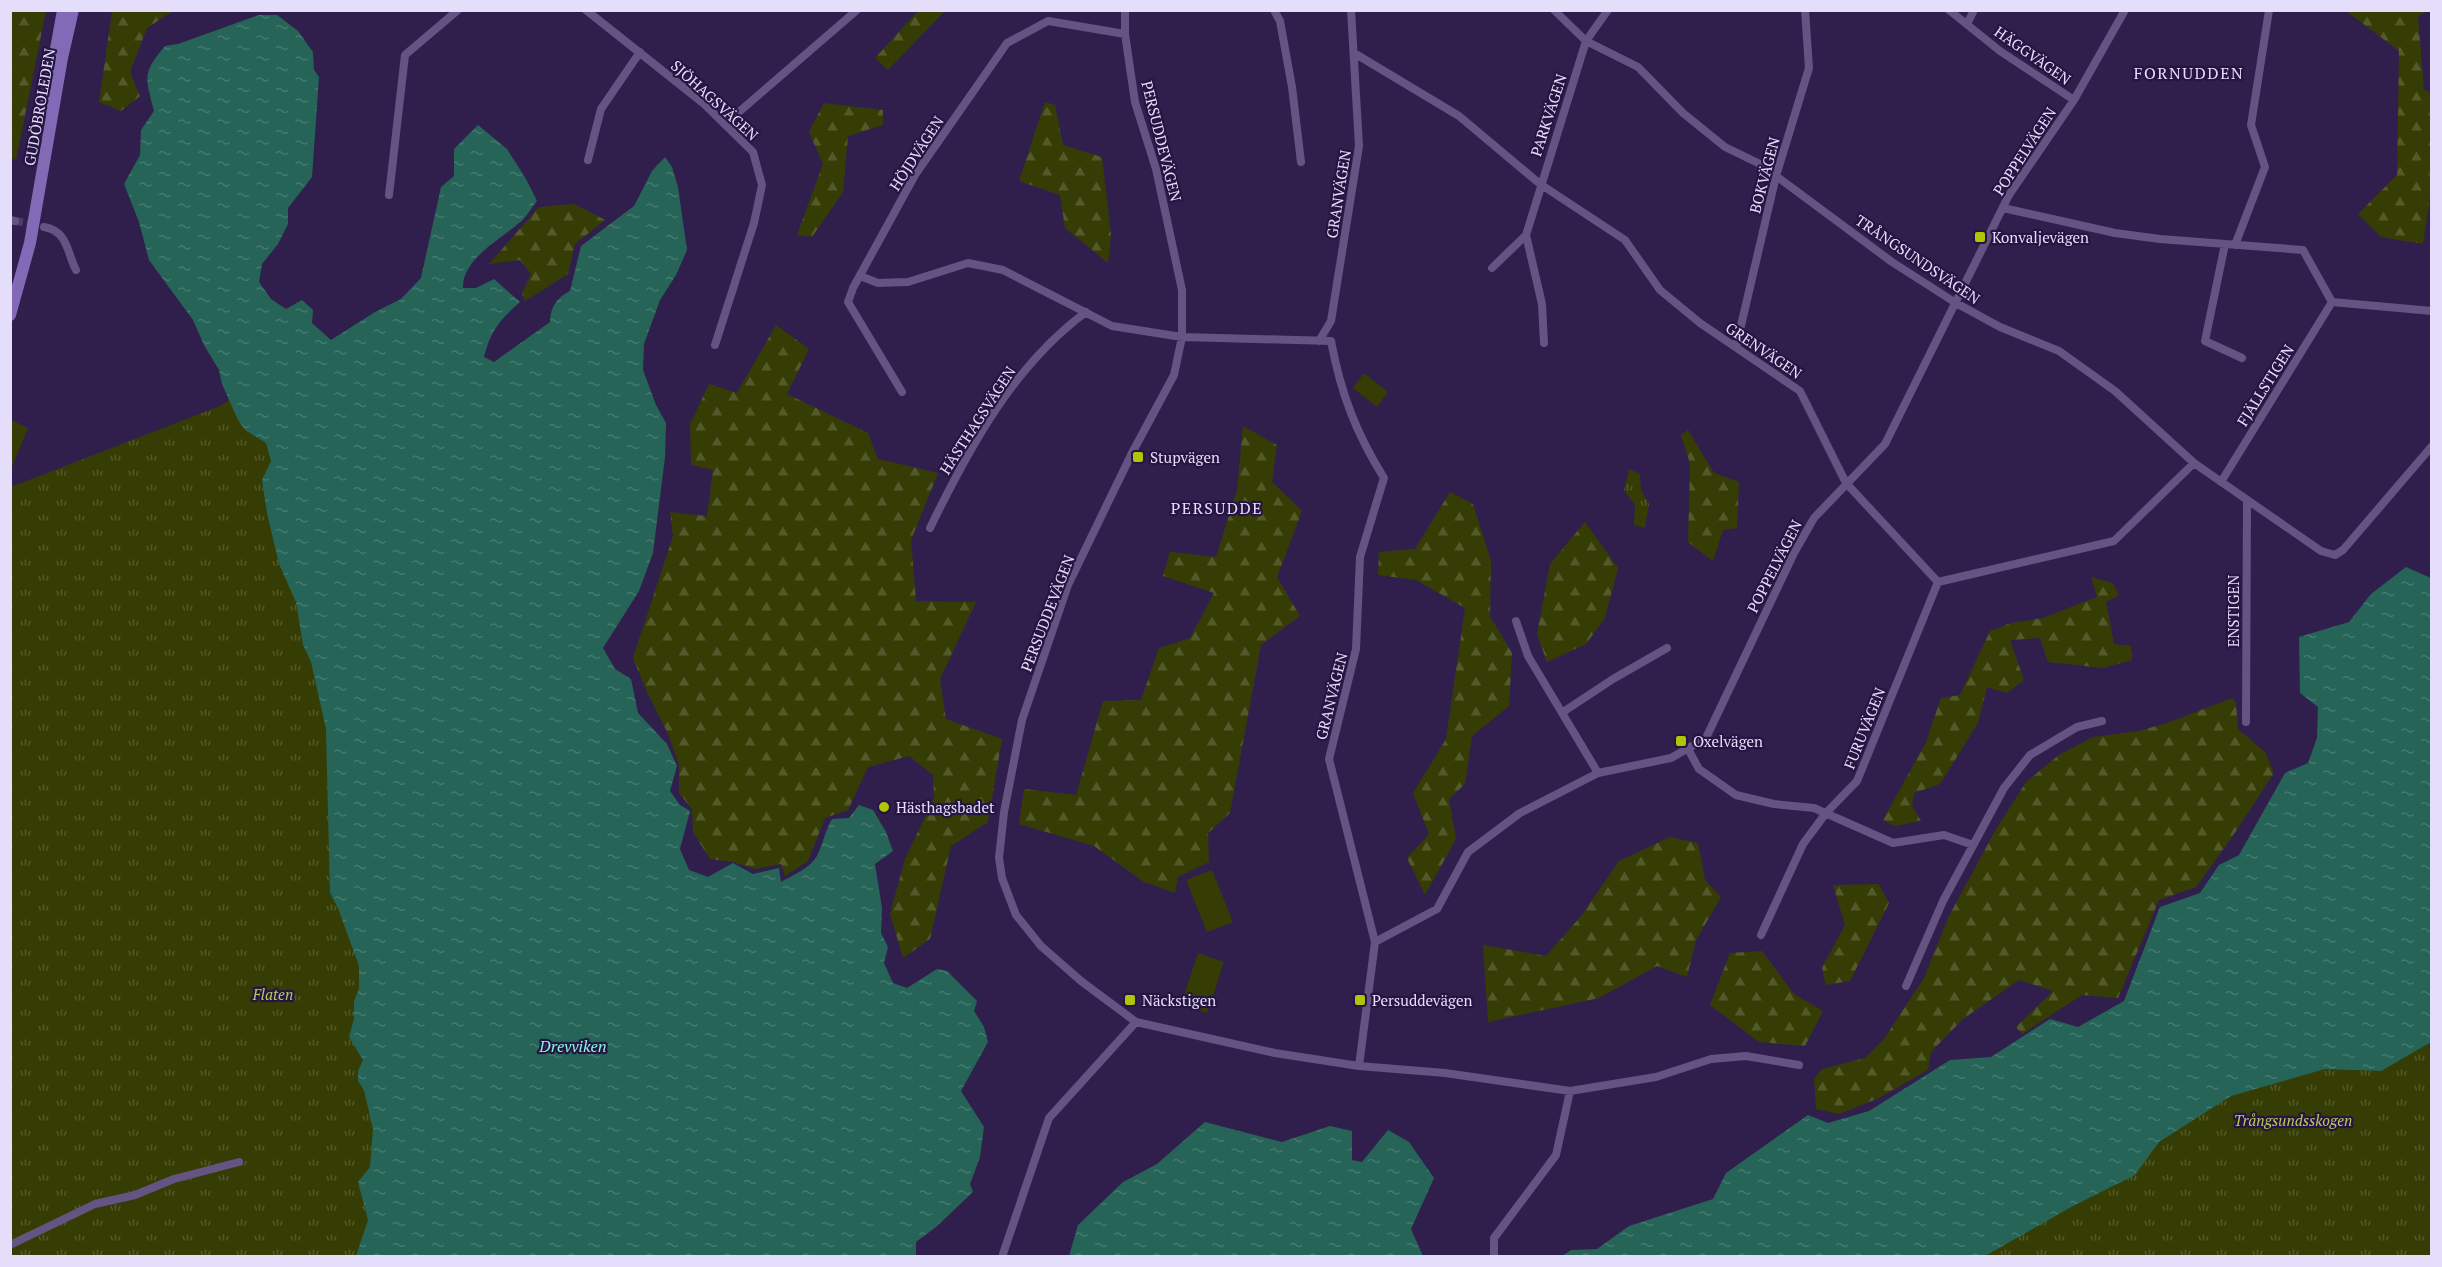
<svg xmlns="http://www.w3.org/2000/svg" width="2442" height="1267" font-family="'PT Serif',serif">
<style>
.grass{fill:#353d04}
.forest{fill:url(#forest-firs)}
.park{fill:url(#park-tufts)}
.water{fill:url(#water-ripples)}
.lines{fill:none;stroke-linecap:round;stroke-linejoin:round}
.minor-tunnel{stroke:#4b3c67;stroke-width:8;stroke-dasharray:8 4;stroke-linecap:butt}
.minor{stroke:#635484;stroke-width:8}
.secondary{stroke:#836ab7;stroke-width:12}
.poi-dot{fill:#afc506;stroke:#261542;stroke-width:2}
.labels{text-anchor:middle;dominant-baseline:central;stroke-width:4.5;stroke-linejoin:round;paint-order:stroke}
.street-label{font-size:15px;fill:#e5defb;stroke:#261542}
.poi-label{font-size:15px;fill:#e5defb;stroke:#261542;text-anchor:start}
.park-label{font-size:15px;font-style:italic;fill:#b9cc59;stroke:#261542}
.neighbourhood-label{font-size:16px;letter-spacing:1.5px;fill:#e5defb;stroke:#261542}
.water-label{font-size:16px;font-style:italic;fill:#85fae1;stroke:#261542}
</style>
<defs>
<pattern id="forest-firs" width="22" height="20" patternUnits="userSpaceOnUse" patternTransform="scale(1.5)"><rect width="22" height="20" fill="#353d04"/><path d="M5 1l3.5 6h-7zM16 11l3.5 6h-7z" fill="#52592a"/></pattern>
<pattern id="park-tufts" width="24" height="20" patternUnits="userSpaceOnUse" patternTransform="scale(1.5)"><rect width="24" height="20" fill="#353d04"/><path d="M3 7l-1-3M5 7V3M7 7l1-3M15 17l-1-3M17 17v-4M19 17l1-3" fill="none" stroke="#52592a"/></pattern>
<pattern id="water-ripples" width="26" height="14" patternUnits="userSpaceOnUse" patternTransform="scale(1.5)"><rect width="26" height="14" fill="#256457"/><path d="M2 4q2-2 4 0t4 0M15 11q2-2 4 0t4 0" fill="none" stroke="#447a70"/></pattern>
</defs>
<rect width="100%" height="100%" fill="#301f4d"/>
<path class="grass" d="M1364,373L1388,392L1377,407L1353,388Z
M11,420L28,428L11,469Z
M1212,870L1233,922L1207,932L1186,880Z
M1198,953L1224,962L1207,1013L1181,1004Z"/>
<path class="forest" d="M919,10L945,11L888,70L875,58Z
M10,11H46L16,160L10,157Z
M112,11H173L147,28L130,72L140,96L121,111L99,102Z
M2346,11H2427L2418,16L2424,90L2432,93V184L2423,244L2381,237L2358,214L2397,175L2399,51Z
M1045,102L1055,105L1063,145L1102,157L1111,234L1108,263L1065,228L1060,195L1019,181Z
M824,103L883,110V125L848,136L843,192L812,237L797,235L823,164L809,132Z
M574,204L605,220L575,244L568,274L525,301L522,293L531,274L520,260L489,264L539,207Z
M776,325L809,349L787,394L868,433L878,459L938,473L911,540L916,601L976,602L940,679L946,719L1002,739L988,822L951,846L930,939L903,958L890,914L905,859L934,798L933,775L909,756L868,767L848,810L825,818L808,861L785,876L781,864L755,869L733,862L710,859L693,832L692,809L679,793V765L668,734L647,692L633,658L673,536L670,512L707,516L713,470L691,465L690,424L709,384L737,393Z
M1243,426L1277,445L1272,482L1302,511L1277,577L1300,616L1261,645L1230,813L1208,833L1209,862L1178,877L1175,893L1144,882L1094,846L1019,824L1024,789L1076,795L1103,701L1141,700L1159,648L1190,638L1214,593L1163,576L1170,552L1216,557L1237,490Z
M1688,430L1714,473L1739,482L1737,528L1723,530L1713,561L1688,542L1690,464L1681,435Z
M1450,492L1473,504L1491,561L1490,616L1512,653L1509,706L1472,736L1465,784L1449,799L1456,839L1425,895L1407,858L1429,834L1413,793L1446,739L1465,608L1416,580L1378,575L1379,552L1415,549Z
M1585,522L1618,568L1605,618L1586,644L1547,662L1537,634L1550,564Z
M2091,577L2113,583L2119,595L2106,602L2114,644L2131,646L2132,660L2103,668L2048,662L2040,638L2010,640L2024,680L2007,693L1987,687L1978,723L1940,784L1914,793L1912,806L1921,821L1895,826L1883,820L1926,742L1941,698L1960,695L1990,631L2011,623L2043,618L2097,597Z
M2232,698L2236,702L2238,729L2265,752L2274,773L2232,837L2196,887L2159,900L2118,998L2082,995L2022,1034L2016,1027L2053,991L2019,980L1963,1019L1931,1052L1928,1070L1879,1098L1839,1114L1816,1109L1814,1079L1822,1069L1865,1058L1884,1039L1924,978L1949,916L1995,831L2026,782L2059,755L2093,737L2139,731L2170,722Z
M1670,837L1698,843L1705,880L1721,897L1696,940L1687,977L1657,966L1599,998L1488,1022L1483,945L1546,956L1581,916L1619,861Z
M1879,884L1889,903L1850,981L1826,985L1822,968L1845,925L1833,885Z
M1762,951L1794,994L1823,1011L1805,1046L1759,1042L1710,1005L1730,953Z"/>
<path class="park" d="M282,365L606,1256H11V487L220,406Z
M1629,469L1640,474L1641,490L1649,504L1645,528L1634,525L1635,505L1624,490Z
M2431,887V1256H1836Z"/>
<path class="water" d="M259,15H277L298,31L313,52L314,70L319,77L312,177L288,208V224L278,244L262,264L259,282L271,299L286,309L302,300L313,310L312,323L331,340L375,312L401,299L421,278L441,187L454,176V149L478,125L507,149L526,179L537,201C531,208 526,218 519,223C500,240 462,259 463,288H476L494,279L520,302C500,320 491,330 484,357L494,362L550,322C550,308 557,297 570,291L581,246L634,206L652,171L665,157L672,167L678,187L687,250L676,275L660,300L644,344L643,370L656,405L666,423L665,457L653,553L639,591L603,648L615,669L631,679L638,713L667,744L677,766L670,791L680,805L690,811L680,849L689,870L708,877L733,863L753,874L779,868L781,882C793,875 810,868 817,856C823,844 825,831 832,819L849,818L859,805L873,810L886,832L893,851L875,864L882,908L881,933L888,947L884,963L893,983L907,988L937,969L947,971L977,1001L974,1011L984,1027L988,1042L961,1091L984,1127L980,1157L970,1184L973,1192L936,1227L916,1242V1256H356L368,1220L358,1182L370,1167L373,1129L364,1090L358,1081V1071L363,1060L349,1037L354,1019V1001L359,989V966L338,908L330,893L326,729L311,662L303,645L296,602L279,564L267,513L262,480L271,461L266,443L245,430L238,420L222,384L219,370L204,345L193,320L149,260L139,222L124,184L140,155L141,130L154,111C146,78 141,74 165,46L178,44Z
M2406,567L2431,578V1042L2381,1071L2325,1069L2231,1096L2159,1142L2135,1175L2073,1206L1985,1256H1562L1571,1250L1597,1249L1629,1226L1713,1199L1726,1173L1808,1115L1828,1123L1869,1111L1950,1060L1991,1057L2050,1019L2078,1027L2124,1001L2160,907L2200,893L2219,865L2239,855L2285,773L2308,763L2317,738L2318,707L2300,693L2299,637L2349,622L2371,594Z
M1205,1122L1282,1142L1330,1126L1352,1131V1160L1362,1162L1388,1130L1409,1142L1434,1178L1411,1229L1423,1256H1069L1078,1225L1123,1182L1157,1164Z"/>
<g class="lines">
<path class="minor-tunnel" d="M15,221L38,225"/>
<path class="minor" d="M586,10L703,103L753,152L762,185L754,223L715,345
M1125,10V34L1135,102L1156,169L1182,290V337L1174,375L1132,453L1068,585L1022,720L1004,812L999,858L1002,878L1016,915L1041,946L1081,981L1136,1022L1275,1053L1359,1066L1445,1073L1570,1091L1656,1077L1711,1059L1746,1056L1799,1065
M1274,10L1280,21L1292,87L1301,162
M1554,10L1586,41L1638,67L1683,113L1725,147L1760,164L1892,262L1956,303L2000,327L2059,351L2115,391L2194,463L2321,551L2335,555L2343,550L2432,446
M1949,10L2000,51L2074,100
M1967,24L1974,10
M1354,53L1459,116L1540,184L1625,240L1660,290L1700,323L1800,391L1846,483L1938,582L2114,541L2194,463
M725,124L857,10
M588,160L601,109L640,52
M389,195L405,55L458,10
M2003,208L2115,233L2160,239L2303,250L2332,302L2432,311
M10,220L15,221
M44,227C68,231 67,253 76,270
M1526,235L1542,304L1544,343
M2225,244L2205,341L2242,358
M2235,245L2265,167L2251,125L2269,10
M1492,268L1526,235L1586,41L1608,10
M860,276L878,283L908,282L968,263L1003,270L1112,326L1182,337L1331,341C1341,394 1356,433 1384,478L1360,557L1356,649L1329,759L1375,942L1359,1066
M1319,341L1331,321L1359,146L1351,10
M1736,347L1776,176L1809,68L1805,10
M902,392L848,302L853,288L915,175L1007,43L1048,21L1125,34
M2221,482L2332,302
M930,528C969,448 1013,366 1086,312
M1516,621L1528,656L1598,773
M1563,712L1613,679L1667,648
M2246,722L2247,500
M1688,749L1699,769L1736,795L1774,804L1814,808L1893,843L1944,835L1973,845
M1761,935L1803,844L1826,813L1857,781L1938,582
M1375,942L1437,909L1468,852L1520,813L1598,773L1671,758L1706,738L1794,553L1814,518L1885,444L2009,195L2074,100L2125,10
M1906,986L1943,901L2004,788L2030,755L2077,727L2102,721
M10,1245L95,1204L135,1195L174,1179L239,1162
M1003,1254L1049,1118L1136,1022
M1494,1256V1238L1556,1155L1570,1091"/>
<path class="secondary" d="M45,110L63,10
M10,315L30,243L62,58L73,10"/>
</g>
<g class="poi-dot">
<rect x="1974" y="231" width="12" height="12" rx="3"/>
<rect x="1132" y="451" width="12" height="12" rx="3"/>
<rect x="1675" y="735" width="12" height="12" rx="3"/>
<circle cx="884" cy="807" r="6"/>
<rect x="1124" y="994" width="12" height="12" rx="3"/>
<rect x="1354" y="994" width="12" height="12" rx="3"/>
</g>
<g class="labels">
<g class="street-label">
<text transform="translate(2033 55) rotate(35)">HÄGGVÄGEN</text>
<text transform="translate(715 100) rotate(42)">SJÖHAGSVÄGEN</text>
<text transform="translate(39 107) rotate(-80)">GUDÖBROLEDEN</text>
<text transform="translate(1548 115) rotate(-72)">PARKVÄGEN</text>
<text transform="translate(1162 141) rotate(76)">PERSUDDEVÄGEN</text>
<text transform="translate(2024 151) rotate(-57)">POPPELVÄGEN</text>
<text transform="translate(916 153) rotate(-57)">HÖJDVÄGEN</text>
<text transform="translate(1764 175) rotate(-75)">BOKVÄGEN</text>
<text transform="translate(1338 194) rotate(-81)">GRANVÄGEN</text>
<text transform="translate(1918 259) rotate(34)">TRÅNGSUNDSVÄGEN</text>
<text transform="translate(1764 350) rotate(34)">GRENVÄGEN</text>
<text transform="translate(2265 385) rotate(-58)">FJÄLLSTIGEN</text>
<text transform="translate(977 420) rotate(-57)">HÄSTHAGSVÄGEN</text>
<text transform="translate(1774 566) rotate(-63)">POPPELVÄGEN</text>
<text transform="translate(2233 611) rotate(-90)">ENSTIGEN</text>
<text transform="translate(1047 613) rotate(-69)">PERSUDDEVÄGEN</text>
<text transform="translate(1331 696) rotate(-76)">GRANVÄGEN</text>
<text transform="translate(1864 728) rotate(-68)">FURUVÄGEN</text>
</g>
<g class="poi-label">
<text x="1992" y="237">Konvaljevägen</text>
<text x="1150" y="457">Stupvägen</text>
<text x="1693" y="741">Oxelvägen</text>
<text x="896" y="807">Hästhagsbadet</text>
<text x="1142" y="1000">Näckstigen</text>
<text x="1372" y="1000">Persuddevägen</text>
</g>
<g class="park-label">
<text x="273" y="994">Flaten</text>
<text x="2293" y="1120">Trångsundsskogen</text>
</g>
<g class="neighbourhood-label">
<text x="2189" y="73">FORNUDDEN</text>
<text x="1217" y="508">PERSUDDE</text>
</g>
<g class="water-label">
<text x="573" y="1046">Drevviken</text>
</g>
</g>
<rect width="2442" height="1267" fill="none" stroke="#e5defb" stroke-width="24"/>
</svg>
